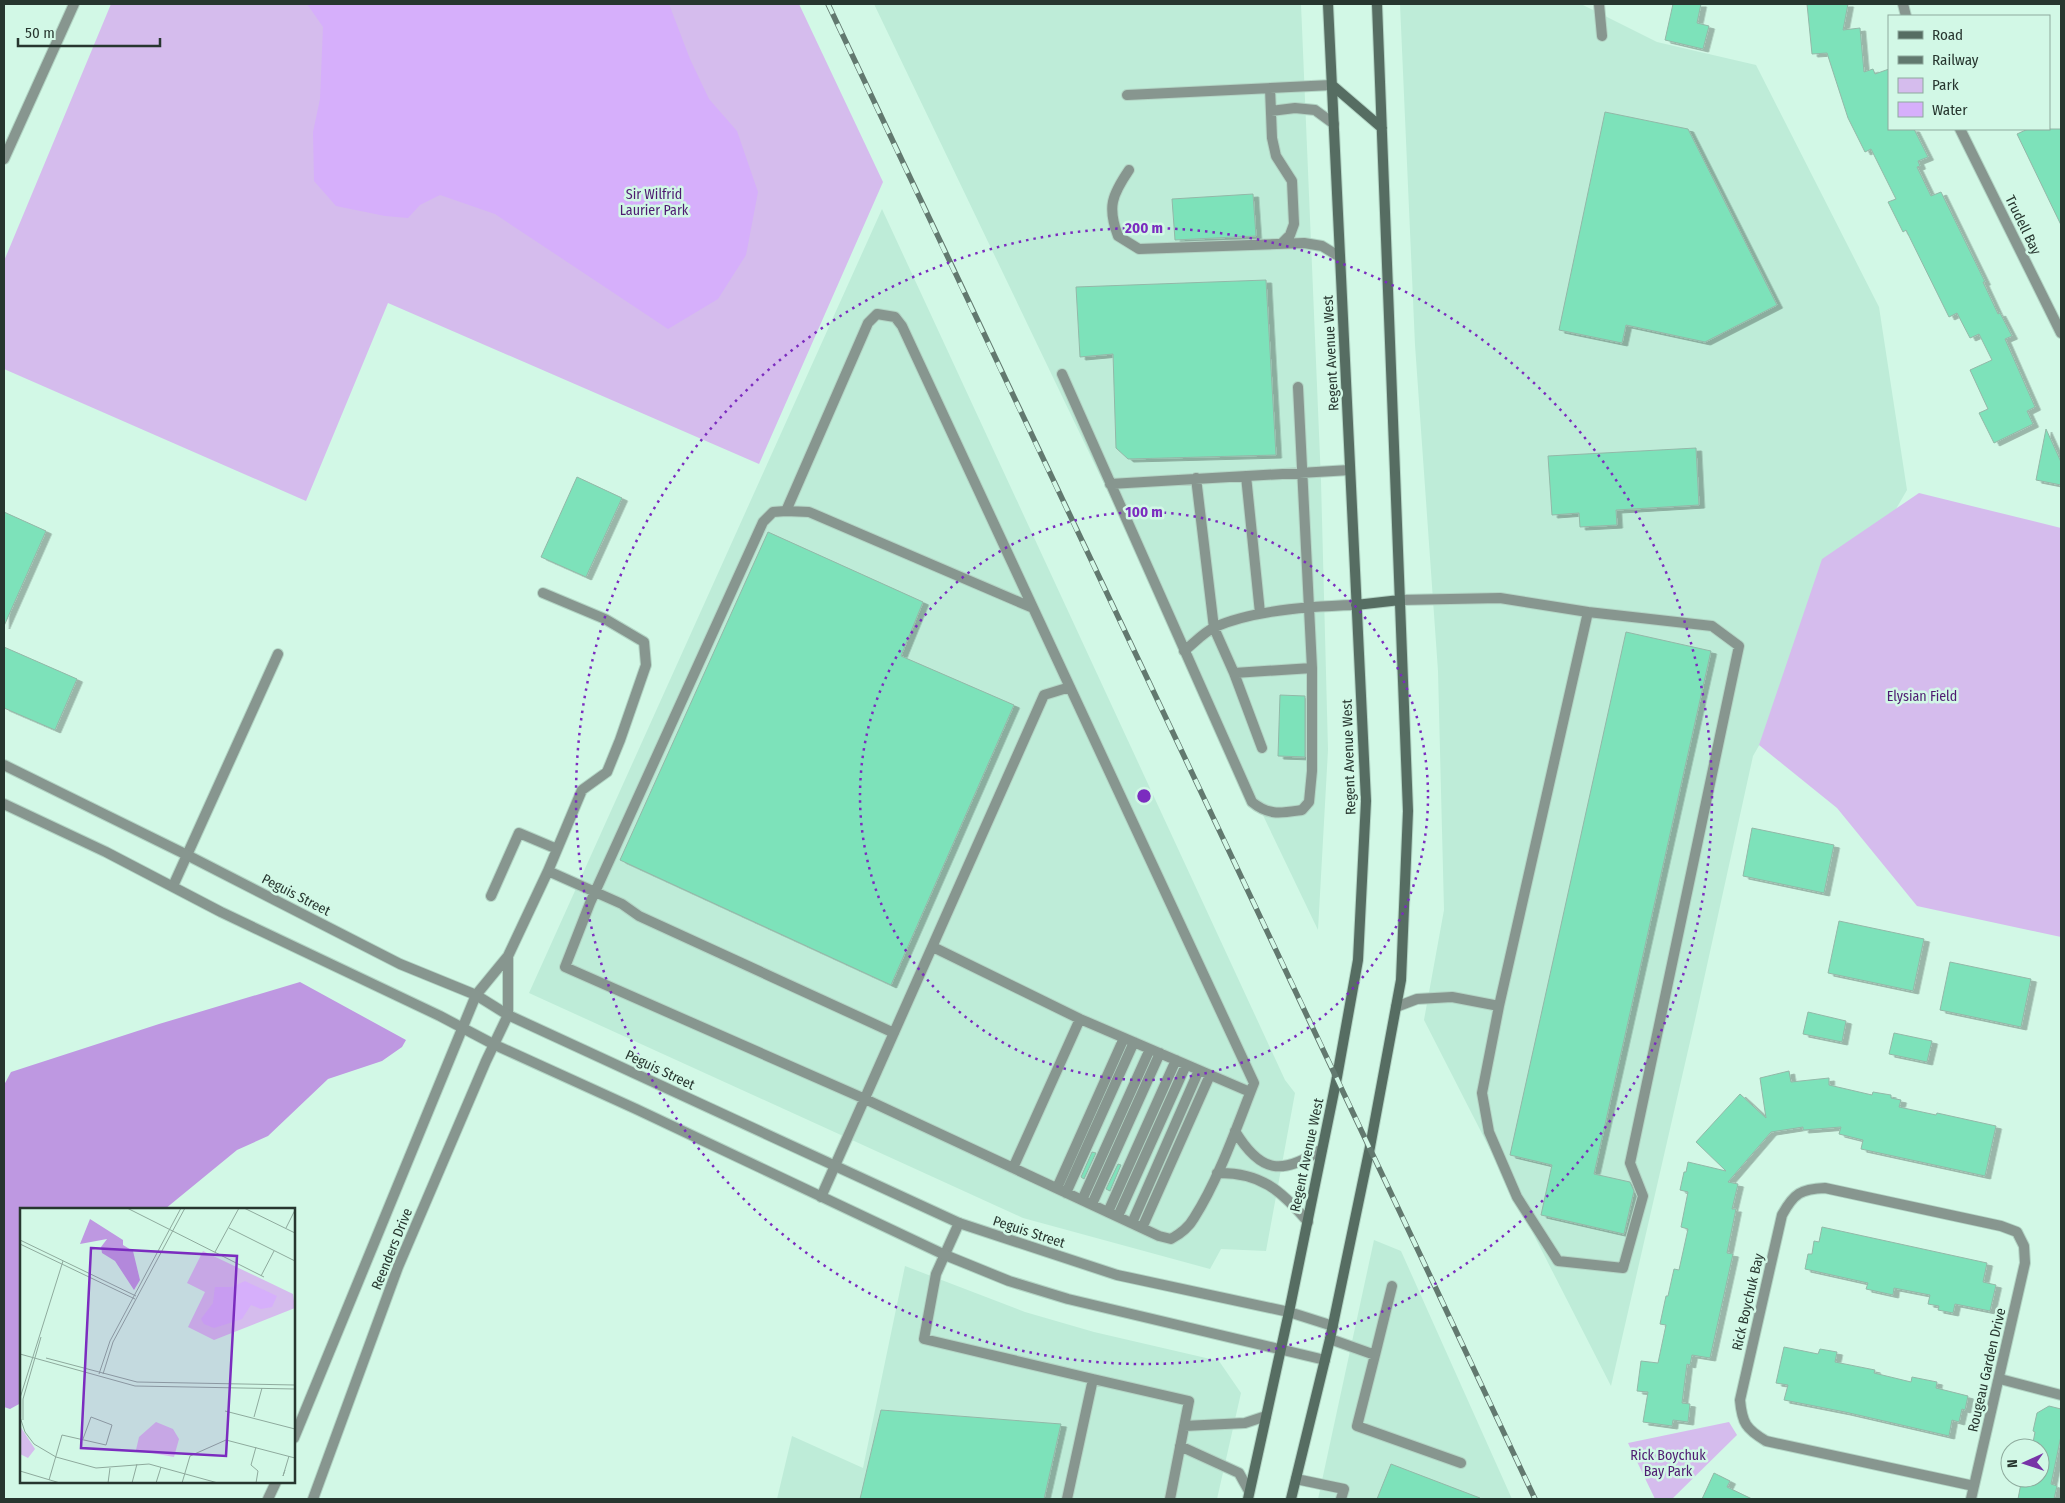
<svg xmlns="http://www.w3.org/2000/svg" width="2065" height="1503" font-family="'Fira Sans Condensed',sans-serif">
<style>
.built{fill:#beecd8}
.green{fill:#d5bced}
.forest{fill:#be98e1}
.water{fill:#d6affb}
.building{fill:#7de2ba;stroke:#93b8a8;filter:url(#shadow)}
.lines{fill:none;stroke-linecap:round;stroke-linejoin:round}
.service-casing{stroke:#b3d5c5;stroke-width:12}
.minor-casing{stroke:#b3d5c5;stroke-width:12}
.tertiary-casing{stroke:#b3d5c5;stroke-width:12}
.secondary-casing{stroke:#b3d5c5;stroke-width:12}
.service{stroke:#87968f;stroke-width:10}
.minor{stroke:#87968f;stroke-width:10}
.tertiary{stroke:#87968f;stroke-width:10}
.secondary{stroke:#566d62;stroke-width:10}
.rail-casing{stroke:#62796f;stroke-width:5.5}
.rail{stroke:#d2f8e6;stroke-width:4;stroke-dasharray:11;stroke-linecap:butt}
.ring{fill:none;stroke:#7b2cbf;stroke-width:2.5;stroke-dasharray:2.5 5}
.labels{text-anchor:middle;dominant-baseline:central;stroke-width:5;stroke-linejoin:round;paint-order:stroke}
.park-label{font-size:14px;fill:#4e1b71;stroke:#d2f8e6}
.street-label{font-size:14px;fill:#27362f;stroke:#d2f8e6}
.inset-road{fill:none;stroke:#8eaa9d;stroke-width:1}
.view{fill:#7b2cbf;fill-opacity:0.15;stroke:#7b2cbf;stroke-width:2.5}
.inset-edge{fill:none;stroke:#27362f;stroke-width:2.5}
.centre{fill:#7b2cbf;stroke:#d2f8e6;stroke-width:2.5}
.ring-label{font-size:15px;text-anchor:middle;font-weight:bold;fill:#7b2cbf;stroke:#d2f8e6;stroke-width:5;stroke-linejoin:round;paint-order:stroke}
</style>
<defs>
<filter id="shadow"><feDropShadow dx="5.5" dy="3" stdDeviation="0" flood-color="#0004"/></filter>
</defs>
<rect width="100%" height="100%" fill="#d2f8e6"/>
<path class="built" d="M874,4H1301L1321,481L1328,750L1318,930Z
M1400,4H1581L1657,42L1756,65L1879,307L1907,490L1753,756L1695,1020L1611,1386L1424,1020L1444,910L1438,671L1415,345Z
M882,209L1285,1080L1295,1093L1266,1251L1221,1249L1210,1269L1023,1218L529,993Z
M1374,1240L1401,1251L1512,1499H1318Z
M905,1266L1025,1312L1094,1332L1219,1361L1241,1393L1217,1499H777L792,1436L863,1468Z"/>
<path class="green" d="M111,4H799L883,182L759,464L388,303L306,501L4,369V261Z
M1919,493L2061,528V937L1917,906L1837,808L1759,745L1822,559Z
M1729,1422L1737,1435L1672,1499H1655L1628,1443Z"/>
<path class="forest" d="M300,982L406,1040L402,1047L382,1061L328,1079L268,1136L237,1150L165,1209H21V1403L10,1409L4,1407V1085L11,1072L159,1024Z"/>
<path class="water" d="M307,4H669L690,59L709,99L737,131L758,192L746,255L718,299L668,329L495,214L440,195L420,205L408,218L385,216L336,206L314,181L313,132L320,99L323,27Z"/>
<path class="building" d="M1673,4H1701L1697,23L1709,26L1703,49L1665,40Z
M1807,4H1848L1843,30L1860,28L1864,72L1873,69L1875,74L1889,69V129H1914L1928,157L1918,161L1920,166L1917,167L1931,196L1941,192L1985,282H1983L1998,314L2000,313L2012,336L2005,339L2035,407L2027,411L2033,424L1994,443L1979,413L1988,409L1970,370L1992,360L1979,334L1970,338L1957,313L1949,317L1906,230L1903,232L1888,202L1896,199L1871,149L1865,152L1848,118L1827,53L1812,54Z
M1605,112L1688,129L1777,305L1705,342L1626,325L1622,343L1559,330Z
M2028,129H2061V225L2017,134Z
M1253,194L1256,236L1175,240L1172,199Z
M1266,280L1276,455L1128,459L1116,448L1113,354L1080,357L1076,287Z
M2046,429L2061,462V485L2036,480Z
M1696,448L1699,505L1616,510L1617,525L1580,527L1579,513L1552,515L1548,456Z
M577,477L622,498L586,577L541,557Z
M4,512L46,531L4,626Z
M768,532L923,602L901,656L1014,705L891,985L620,860Z
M1626,632L1711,651L1594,1174L1630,1182L1634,1191L1624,1234L1541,1215L1552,1165L1510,1155Z
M4,647L77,679L55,730L4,708Z
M1280,695L1305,696V757L1278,756Z
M1752,828L1834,845L1824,893L1743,876Z
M1839,921L1924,939L1913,991L1828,973Z
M1950,962L2031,979L2021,1027L1940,1010Z
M1808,1012L1846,1021L1842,1042L1803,1034Z
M1894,1033L1932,1041L1927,1062L1889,1054Z
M1789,1071L1791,1082L1829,1078V1085L1872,1095L1873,1092L1891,1095V1098L1901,1100L1899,1107L1936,1115L1937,1113L1996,1126L1985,1176L1861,1149L1863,1140L1839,1134L1841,1127L1803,1130V1127L1771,1132L1728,1182L1738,1184L1732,1209H1736L1727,1253L1733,1254L1710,1358L1692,1355L1690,1365L1687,1364L1682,1403L1690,1404L1688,1422L1673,1420L1672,1426L1643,1422L1648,1392L1637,1391L1641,1361L1658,1363L1666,1325L1660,1324L1666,1296H1668L1674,1269L1679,1270L1688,1229L1681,1227L1688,1192L1680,1190L1684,1172H1686L1688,1162L1726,1171L1696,1142L1740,1094L1766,1118L1760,1078Z
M1092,1152L1096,1153L1084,1179L1081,1177Z
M1118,1164L1121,1165L1110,1191L1106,1189Z
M1822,1227L1987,1263L1983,1282L1996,1285L1990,1311L1955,1304L1953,1313L1938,1310L1939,1306L1928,1304L1930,1295L1894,1288L1893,1295L1866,1289L1868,1283L1805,1269L1808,1254H1812L1814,1241L1819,1242Z
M1784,1347L1818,1354L1820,1349L1837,1352L1835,1362L1875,1370L1874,1373L1911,1382L1912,1377L1937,1382L1936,1388L1968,1396L1965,1410L1962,1409L1959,1422L1952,1420L1949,1436L1845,1412L1784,1400L1788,1385L1776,1383Z
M2049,1406L2061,1409V1436L2051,1484L2057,1486L2054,1499H2018L2022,1478L2040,1482V1448H2032L2035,1432L2033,1431L2037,1413Z
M881,1410L1061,1424L1044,1499H860Z
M1391,1464L1480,1498V1499H1377Z
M1714,1473L1730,1481L1727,1487L1752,1499H1702Z"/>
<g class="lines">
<g class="service-casing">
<path id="service" d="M1270,88L1272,138L1276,156L1292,181L1294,224L1290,235L1281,244
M1127,95L1332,85
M1271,111L1295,108L1315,110L1334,124
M1129,170C1112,195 1107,207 1118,236L1139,249L1304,243L1322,246L1340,257
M877,314L895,317L902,326L1254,1083C1237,1126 1219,1179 1194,1218C1189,1227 1180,1234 1171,1239L1159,1236L865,1099L565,967L590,903L763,522L773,512L786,511L868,323Z
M1062,374L1252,802C1269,816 1281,813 1302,810L1309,802L1312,771V668L1298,387
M1246,476L1260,613
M1196,478L1214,628L1234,673L1262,748
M1110,484L1350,470
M786,511L809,512L1033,608
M543,593L605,619L644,642L646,665L620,740L607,772L582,790L548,871
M1400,600L1500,598L1588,612L1499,1006L1482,1093L1489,1132L1517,1197L1558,1261L1623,1268L1643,1196L1630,1163L1739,646L1712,626L1588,612
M1184,651C1194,643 1204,632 1215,627C1253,610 1314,606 1356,605
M1234,673L1312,668
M173,886L278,654
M491,896L519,833L557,849
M933,947L1080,1019L1250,1092
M476,995L508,956
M1396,1007L1417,999L1452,997L1499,1006
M508,1015V956L548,871L622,904L639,916L894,1033
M1235,1131C1261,1174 1282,1175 1322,1149
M1013,1168L1080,1019
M1217,1173C1260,1172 1281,1190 1308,1222
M1057,1188L1124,1038
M1066,1193L1134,1042
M821,1197L1044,695L1070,687
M1082,1200L1150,1049
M1092,1204L1160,1053
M1108,1212L1176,1060
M1118,1216L1186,1065
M959,1223L936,1274L924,1339L1093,1379L1067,1499
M1132,1223L1199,1070
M1142,1228L1210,1075
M1330,1339L1375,1355L1357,1426L1461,1463
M1375,1355L1392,1286
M1093,1379L1189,1401L1170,1499
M2000,1379L2061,1395
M1184,1426L1245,1423L1266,1416
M1180,1446L1239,1473L1249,1491
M1296,1479L1344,1489L1341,1499"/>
</g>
<g class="minor-casing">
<path id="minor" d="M1599,4L1602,36
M1903,4L1906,16
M1960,129L2061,333
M4,159L74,4
M1971,1499L2025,1263L2024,1246L2017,1232L2001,1226L1825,1188C1801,1189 1794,1193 1782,1215L1740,1400C1742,1423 1746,1429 1766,1441L1974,1486"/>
</g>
<g class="tertiary-casing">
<path id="tertiary" d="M4,765L187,855L400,964L476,995L508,1015L959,1223L1117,1275L1289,1312L1333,1326
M4,804L106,852L221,912L440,1016L493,1044L636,1109L945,1255L1009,1281L1068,1299L1325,1360
M294,1438L476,995
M268,1499L276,1482
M313,1499L398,1267L486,1061L508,1015"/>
</g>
<g class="secondary-casing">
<path id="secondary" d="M1332,85L1382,128
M1356,605L1400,600
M1248,1499L1289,1312L1337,1077L1358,960L1366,801L1328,4
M1291,1499L1330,1339L1370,1147L1401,980L1408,811L1377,4"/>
</g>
<use href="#service" class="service"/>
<use href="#minor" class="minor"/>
<use href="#tertiary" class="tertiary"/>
<use href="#secondary" class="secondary"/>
<g class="rail-casing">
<path id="rail" d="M828,4C1063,503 1301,1000 1535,1499"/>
</g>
<use href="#rail" class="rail"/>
</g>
<g class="ring">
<circle cx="1144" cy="796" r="284"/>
<circle cx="1144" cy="796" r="568"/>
</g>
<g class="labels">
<g class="park-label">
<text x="654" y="194">Sir Wilfrid<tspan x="654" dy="16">Laurier Park</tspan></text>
<text x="1922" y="696">Elysian Field</text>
<text x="1668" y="1455">Rick Boychuk<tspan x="1668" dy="16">Bay Park</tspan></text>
</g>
<g class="street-label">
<text transform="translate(2023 225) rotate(64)">Trudell Bay</text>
<text transform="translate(1331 353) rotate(-93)">Regent Avenue West</text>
<text transform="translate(1349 757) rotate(-92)">Regent Avenue West</text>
<text transform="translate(296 895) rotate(27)">Peguis Street</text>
<text transform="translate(660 1070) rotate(25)">Peguis Street</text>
<text transform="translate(1307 1155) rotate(-78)">Regent Avenue West</text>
<text transform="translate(1029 1232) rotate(18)">Peguis Street</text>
<text transform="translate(392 1249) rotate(-68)">Reenders Drive</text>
<text transform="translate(1748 1302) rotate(-77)">Rick Boychuk Bay</text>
<text transform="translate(1987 1370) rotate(-77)">Rougeau Garden Drive</text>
</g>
</g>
<g transform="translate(20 1208)">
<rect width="275" height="275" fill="#d2f8e6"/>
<path d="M183,43L273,86L275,100L194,132L168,119L185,84L167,75ZM136,214L153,221L159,231L154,249L116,242L119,229ZM0,218L15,241L8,250L0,246Z" fill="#d5bced"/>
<path d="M70,11L103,32V37L113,43L120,72L114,82L95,53L82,45L81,39L87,31L60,36Z" fill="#be98e1"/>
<path d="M225,73L257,88L252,99L241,101L231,97L222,111L194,120L184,116L181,111L193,95L195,79H212Z" fill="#d6affb"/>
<path class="inset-road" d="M107,0L244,69M224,0L275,25M209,20L275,53M266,20L275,2M0,32L116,88M0,36L115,91M195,44L219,0M241,68L254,43M0,146L115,178L275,181M26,150L117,174L275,177M79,166L90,133L161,0M83,166L93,134L165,0M0,190L43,53M205,203L275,221M0,209L5,224L14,236L36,249L76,260L129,256L198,275M234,209L242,180M3,212V191L21,129M236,239L231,257L238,263L236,275M265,262L263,268L269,248M0,263L40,275M29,272L42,227L86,237L92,217L71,209L63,231M88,275L90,260M112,275L117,256M136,275L141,259M162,275L170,248L206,232L275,250"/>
<path class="view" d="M71,40L217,48L206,248L61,240Z"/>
<rect width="275" height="275" class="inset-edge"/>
</g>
<circle cx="1144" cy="796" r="8" class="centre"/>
<g class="ring-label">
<text x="1144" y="233">200 m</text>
<text x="1144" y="517">100 m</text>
</g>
<rect width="2065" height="1503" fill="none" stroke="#27362f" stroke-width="10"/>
<rect x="1888" y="15" width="162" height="115" fill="#d2f8e6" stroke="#8eaa9d"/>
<rect x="1898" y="31" width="25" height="8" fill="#566d62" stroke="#8eaa9d"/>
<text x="1932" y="40" font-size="15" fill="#27362f">Road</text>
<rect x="1898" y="56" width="25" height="8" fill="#62796f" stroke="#8eaa9d"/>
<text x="1932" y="65" font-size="15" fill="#27362f">Railway</text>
<rect x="1898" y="78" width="25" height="15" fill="#d5bced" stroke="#8eaa9d"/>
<text x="1932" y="90" font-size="15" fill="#27362f">Park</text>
<rect x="1898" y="102" width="25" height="15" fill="#d6affb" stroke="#8eaa9d"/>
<text x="1932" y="115" font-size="15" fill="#27362f">Water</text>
<g transform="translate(2025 1463) rotate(267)"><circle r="24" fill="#d2f8e6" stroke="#8eaa9d"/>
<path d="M0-4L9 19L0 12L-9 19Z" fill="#7733a7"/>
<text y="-8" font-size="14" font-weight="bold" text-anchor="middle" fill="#27362f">N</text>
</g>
<path d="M18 38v8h142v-8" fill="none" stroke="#27362f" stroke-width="2.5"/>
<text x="25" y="38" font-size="15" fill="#27362f" stroke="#d2f8e6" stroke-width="4" paint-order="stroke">50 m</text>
</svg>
